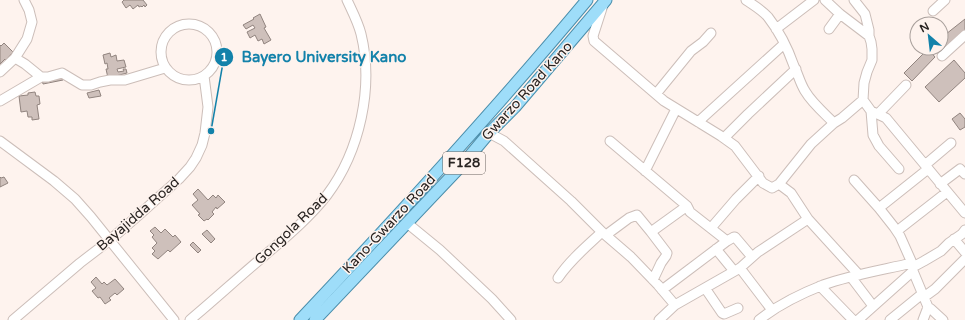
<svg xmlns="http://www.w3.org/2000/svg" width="965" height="320" font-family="'Varela Round',sans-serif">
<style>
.building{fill:#cec0bb;stroke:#91847f}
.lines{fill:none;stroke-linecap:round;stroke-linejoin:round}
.minor-casing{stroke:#ccbeb9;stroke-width:11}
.major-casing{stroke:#4b8eab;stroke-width:13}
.minor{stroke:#fff;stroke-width:9}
.major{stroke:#9eddf9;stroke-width:11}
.labels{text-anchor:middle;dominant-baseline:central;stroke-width:3;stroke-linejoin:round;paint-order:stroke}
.shield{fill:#fef3ee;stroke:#69625f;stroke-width:1}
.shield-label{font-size:13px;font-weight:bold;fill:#292422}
.street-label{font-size:14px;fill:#292422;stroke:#fef3ee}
.leader{fill:none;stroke:#1382aa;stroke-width:1.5}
.callout-dot{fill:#1382aa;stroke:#fef3ee;stroke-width:1.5}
.mark-label{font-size:12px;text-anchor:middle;font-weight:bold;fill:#fff}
.callout-label{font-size:15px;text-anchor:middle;font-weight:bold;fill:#1382aa;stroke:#fef3ee;stroke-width:3;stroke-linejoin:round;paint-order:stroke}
</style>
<rect width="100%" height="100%" fill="#fef3ee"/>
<path class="building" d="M124,0H143L147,5L145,7L144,5L142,7L141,6L139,7L138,5L133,9L130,5L126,8L122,2Z
M260,14L266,27L264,28L271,40L264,44L262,39L258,41L255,35L250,38L247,32L255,28L253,25L246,29L243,25L254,19L253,18Z
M965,19V31L945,47L941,41V38Z
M4,43L13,52L6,60L5,59L0,64V45L1,46Z
M928,49L935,57L912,81L904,73Z
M110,53L111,57L116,55L117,61L124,60L126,67L117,69L118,72L124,71L123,69H126L127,73L108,78L106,69H108L107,63L105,64L103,55Z
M954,60L965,73V78L939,102L925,87Z
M62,75L63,80L43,84L42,79Z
M99,90L101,96L89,98L87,93Z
M35,92L36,96H39L40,104L37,105L39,119L32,120V117H28L27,111L21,112L19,96L28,95V93Z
M960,113L965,119V127L960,130L952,119Z
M0,177L1,178L4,177L8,183L0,187Z
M198,189L208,200L213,195L216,198L218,195L225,202L217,209L216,207L212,212L214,214L208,220L207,219L204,221L198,215L200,214L192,205L198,200L193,194Z
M155,227L161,233L165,229L173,237L175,235L181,242L170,252L168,250L158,259L152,254L155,251L152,248L157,243L152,237L154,235L150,231Z
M207,230L215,239L211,243L202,234Z
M193,242L201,250L198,253L190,245Z
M96,277L102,284L104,282L107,285L115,279L124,289L117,295L115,293L109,298L111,300L105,304L100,297L98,298L92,291L96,288L91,282Z"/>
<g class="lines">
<g class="minor-casing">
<path id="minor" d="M746,0C753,5 762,10 768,17C779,31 788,49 794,66C798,74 800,83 805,91C812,103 824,113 834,123
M825,0L840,14L869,36
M854,0L865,14L869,30V36L871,42L872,49V60L867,72L864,83L863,100L871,111L886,118L965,213
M603,5L593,36L594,41L664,101L721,136L735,146L763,183L772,188L779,184
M933,11L945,0
M161 52a28 28 0 1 1 56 0a28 28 0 1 1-56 0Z
M776,29L814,0
M829,29L840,14
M942,56L965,35
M15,58L25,64L41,77H48L62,73L82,85H91L100,82L110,80H125L165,68
M0,72L15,58L27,39L32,22L29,10L24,0
M656,94L691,51L703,42L711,33
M0,101L41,77
M871,111L873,135L879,146L899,169
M878,114L906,85
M698,122L784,44
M489,133L504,141L571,201L602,232L631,257L658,285L675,305
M724,138L748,114L796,69
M0,141L54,181L75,199L91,217L174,320
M610,141L687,206L690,212L727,241
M925,165L951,143
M928,169L879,208L894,227L900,236L912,263L913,271L928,307L931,309L943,320
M645,171L676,109
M854,180L879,208
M940,184L960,169L965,174
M407,223L440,250L492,299L511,320
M711,228L736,199L759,176
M897,231L947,192
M651,232L687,206
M606,235L629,218L637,215L651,232L667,253L666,256L661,263L653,280
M954,239L965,252
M716,249L734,271
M913,267L924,261L941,251L949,243L962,234L965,230
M740,268L772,310
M859,275L808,219L791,193L779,184L811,144L834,123L842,118L863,100
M851,277L873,306
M558,278C570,260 587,246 602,232
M820,286L853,320
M705,288L722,313L724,314L738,308
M662,290L727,241L734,237H735L752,257
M924,297L935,289L965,259
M13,320L80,263L110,240L141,213L179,179L190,167L196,158L202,145L205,133L208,107L204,76
M190,320C215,299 239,277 264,256C286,237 309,218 327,195C360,151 374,87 361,34C358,22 352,11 347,0
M659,320L675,305L740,268L758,252L808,219
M759,320C778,305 800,294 823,285C851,275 882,270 912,263
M858,320L913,271
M890,320L922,294
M923,320L928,307"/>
</g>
<g class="major-casing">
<path id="major" d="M300,320C398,216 495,110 587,0
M315,320L462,165L489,133L515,107L606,0"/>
</g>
<use href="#minor" class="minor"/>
<use href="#major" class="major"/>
</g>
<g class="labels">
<rect class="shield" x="443" y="152" width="42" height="22" rx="3"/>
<g class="shield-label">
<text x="464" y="163">F128</text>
</g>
<g class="street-label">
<text transform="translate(527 91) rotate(-48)">Gwarzo Road Kano</text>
<text transform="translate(138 214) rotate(-41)">Bayajidda Road</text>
<text transform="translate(389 224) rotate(-47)">Kano-Gwarzo Road</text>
<text transform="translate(291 229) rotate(-44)">Gongola Road</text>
</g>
</g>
<path class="leader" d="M211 131L224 57"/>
<g class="callout-dot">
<circle cx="211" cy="131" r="4"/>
<circle cx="224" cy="57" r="10"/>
</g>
<g class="mark-label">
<text x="224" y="61">1</text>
</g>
<g class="callout-label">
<text x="324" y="62">Bayero University Kano</text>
</g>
<g transform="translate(929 36) rotate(332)"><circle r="19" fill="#fef3ee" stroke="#a9a09c"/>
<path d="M0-3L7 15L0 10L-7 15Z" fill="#1382aa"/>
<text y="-6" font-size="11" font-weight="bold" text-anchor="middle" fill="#292422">N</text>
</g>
</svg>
